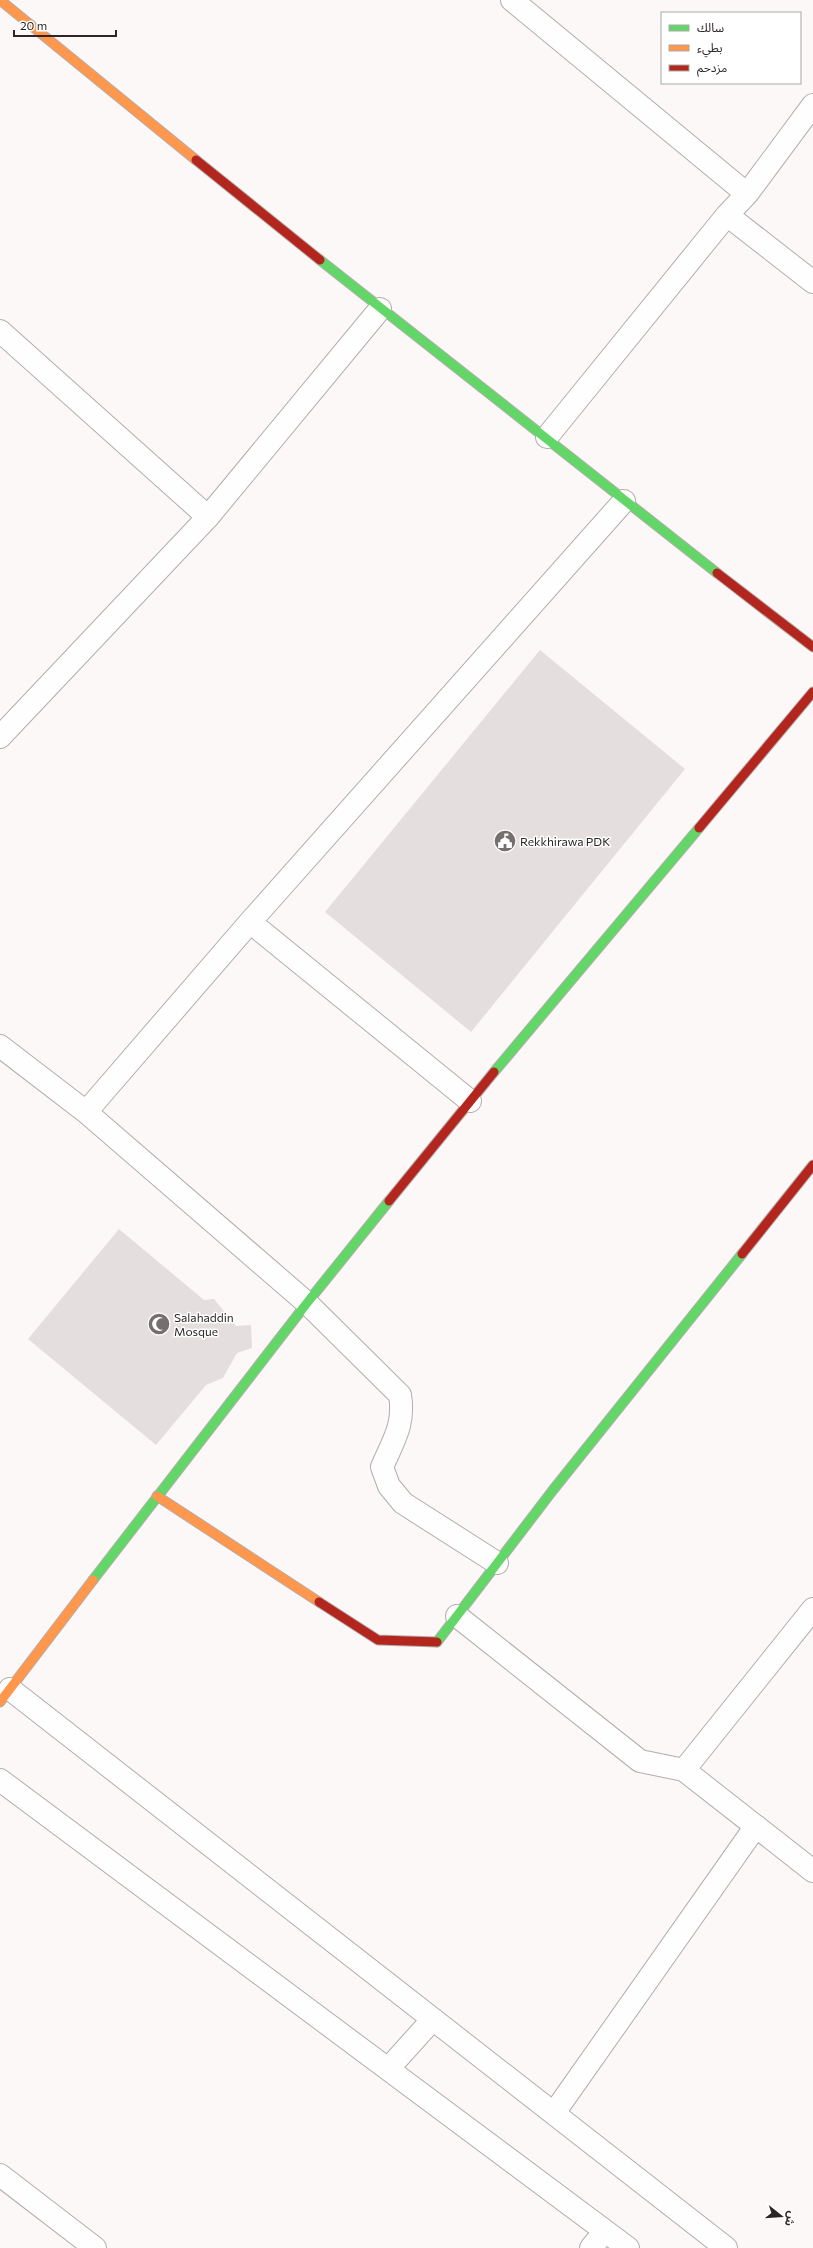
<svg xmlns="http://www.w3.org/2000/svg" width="813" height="2248" font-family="Commissioner,'Noto Sans Arabic',sans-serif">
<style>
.building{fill:#e5dedf}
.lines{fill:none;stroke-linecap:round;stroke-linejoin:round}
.street-casing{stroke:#b3adad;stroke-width:24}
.fast-casing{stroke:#b3adad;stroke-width:11}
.slow-casing{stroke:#b3adad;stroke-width:11}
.jam-casing{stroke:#b3adad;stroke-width:11}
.street{stroke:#fffefe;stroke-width:22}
.fast{stroke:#63d668;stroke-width:9}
.slow{stroke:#ff974d;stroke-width:9}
.jam{stroke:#b3261e;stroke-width:9}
.labels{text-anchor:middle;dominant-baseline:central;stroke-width:3;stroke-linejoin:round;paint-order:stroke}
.poi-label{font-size:12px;fill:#2d2526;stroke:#fff;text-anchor:start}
</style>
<rect width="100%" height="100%" fill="#fdf8f8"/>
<path class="building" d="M540,650L685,769L471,1032L325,912Z
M119,1229L204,1300L214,1299L236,1326L251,1325L252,1348L237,1353L223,1378L206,1385L156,1445L28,1339Z"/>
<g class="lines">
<g class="street-casing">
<path id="street" d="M512,0L747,194
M727,215L813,282
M0,331L208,517
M547,437L727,215L747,194L813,105
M0,737L208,517L380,309
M250,922L470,1101
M0,1046L86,1112L307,1303L400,1395C405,1425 393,1441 382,1467L389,1486L403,1503L497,1563
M86,1112L250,922L624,501
M813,1609L684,1770L813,1871
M457,1616L640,1761L684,1770
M10,1689L726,2248
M0,1780L628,2248
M388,2069L433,2019
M554,2113L756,1826
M0,2175L95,2248
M591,2248L605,2231"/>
</g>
<g class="fast-casing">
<path id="fast" d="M320,260L717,573
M494,1072L699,828
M93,1580L307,1303L389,1201
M437,1642L553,1490L742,1254"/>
</g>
<g class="slow-casing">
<path id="slow" d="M0,0L196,160
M157,1496L319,1602
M0,1702L93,1580"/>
</g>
<g class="jam-casing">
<path id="jam" d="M196,160L320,260
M717,573L813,647
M699,828L813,692
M389,1201L494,1072
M742,1254L813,1165
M319,1602L378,1640L437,1642"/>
</g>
<use href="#street" class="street"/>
<use href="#fast" class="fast"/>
<use href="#slow" class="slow"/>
<use href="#jam" class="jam"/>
</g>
<defs>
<g id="civic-disc" transform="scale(1.15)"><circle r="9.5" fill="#766f70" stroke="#fff"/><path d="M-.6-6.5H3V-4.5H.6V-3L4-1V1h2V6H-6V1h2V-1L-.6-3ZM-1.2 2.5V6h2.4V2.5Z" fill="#fff"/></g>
<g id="mosque-disc" transform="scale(1.15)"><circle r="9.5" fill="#766f70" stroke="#fff"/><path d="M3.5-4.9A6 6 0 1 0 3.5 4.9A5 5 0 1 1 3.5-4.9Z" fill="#fff"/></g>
</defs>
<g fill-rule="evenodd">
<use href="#civic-disc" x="505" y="841"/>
<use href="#mosque-disc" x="159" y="1324"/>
</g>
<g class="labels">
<g class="poi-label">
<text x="520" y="841">Rekkhirawa PDK</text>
<text x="174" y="1317">Salahaddin<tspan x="174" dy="14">Mosque</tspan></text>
</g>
</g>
<rect x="661" y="12" width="140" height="72" fill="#ffffff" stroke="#aba8a8"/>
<rect x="669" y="25" width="20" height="6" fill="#63d668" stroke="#aba8a8"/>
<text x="697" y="32" font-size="12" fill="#2d2526">سالك</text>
<rect x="669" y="45" width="20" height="6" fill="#ff974d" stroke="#aba8a8"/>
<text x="697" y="52" font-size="12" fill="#2d2526">بطيء</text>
<rect x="669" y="65" width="20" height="6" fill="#b3261e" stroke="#aba8a8"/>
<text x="697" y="72" font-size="12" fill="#2d2526">مزدحم</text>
<g transform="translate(781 2216) rotate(107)" stroke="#ffffff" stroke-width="3" paint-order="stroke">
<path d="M0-3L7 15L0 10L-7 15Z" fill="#2d2526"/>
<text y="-6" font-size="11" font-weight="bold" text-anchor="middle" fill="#2d2526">ش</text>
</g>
<path d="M14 30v6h102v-6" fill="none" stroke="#2d2526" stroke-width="2"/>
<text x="20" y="30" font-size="12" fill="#2d2526" stroke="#ffffff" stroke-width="3" paint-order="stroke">20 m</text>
</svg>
